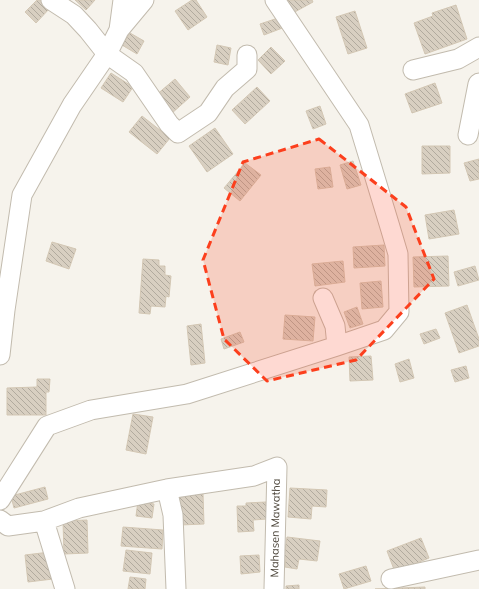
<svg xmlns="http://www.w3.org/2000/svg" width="479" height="589" font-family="Mulish,sans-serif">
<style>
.building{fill:url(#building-back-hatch);stroke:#d3c7b4}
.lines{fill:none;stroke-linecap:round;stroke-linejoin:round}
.street-casing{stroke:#c2bbae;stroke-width:21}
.street{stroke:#fff;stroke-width:19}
.marked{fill:#fc3f1d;fill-opacity:0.2;stroke:#fc3f1d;stroke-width:3;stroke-dasharray:8 5;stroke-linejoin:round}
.labels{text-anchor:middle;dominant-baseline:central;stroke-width:3;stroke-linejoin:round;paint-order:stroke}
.street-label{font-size:11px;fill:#4b4439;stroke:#fff}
</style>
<defs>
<pattern id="building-back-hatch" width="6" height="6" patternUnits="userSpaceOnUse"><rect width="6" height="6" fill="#d8cfc1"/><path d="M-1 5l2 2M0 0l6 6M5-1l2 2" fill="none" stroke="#b1aa9e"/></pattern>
</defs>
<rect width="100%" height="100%" fill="#f6f3ec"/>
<path class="building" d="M37,0H41L50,8L36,23L25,12Z
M75,0H95L86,10Z
M192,0H196L207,17L188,30L175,11Z
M283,0H312L313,2L291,14Z
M456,5L467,39L425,54L414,23L433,16L432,13Z
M355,11L367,48L348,54L336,17Z
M281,17L285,27L264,35L260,24Z
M130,33L144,41L137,54L122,45Z
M217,45L231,48L228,65L214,62Z
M271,47L285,61L271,74L258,60Z
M111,73L133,87L123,102L101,88Z
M175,79L190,97L171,114L155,96Z
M435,83L442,103L412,113L405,94Z
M257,87L270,101L245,124L232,110Z
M320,106L326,124L313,129L306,111Z
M142,116L170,138L157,154L129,132Z
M215,128L233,154L207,172L189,146Z
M422,146H450V173L422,174Z
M479,159V179L470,181L464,163Z
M353,161L361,185L347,189L340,165Z
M245,163L261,175L240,201L224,188Z
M330,167L333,187L318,189L315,169Z
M454,210L459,234L429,239L425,215Z
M52,242L76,249L69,269L46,261Z
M384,245L385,266L354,268L353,247Z
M448,256L449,286L414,287L413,257Z
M143,259L159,260V266H165V275L171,276L169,297L166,296L165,307L151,306L150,314L139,313Z
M343,261L345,282L315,286L312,264Z
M475,266L479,280L458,286L454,272Z
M381,281L383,307L362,309L360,283Z
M467,305L479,339V346L459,353L445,313Z
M357,307L363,324L350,328L344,312Z
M285,315L315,317L313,341L283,339Z
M201,324L205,363L191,365L187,326Z
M436,329L440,338L424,344L420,334Z
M240,332L244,342L224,349L221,339Z
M371,356L373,380L350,381L349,357Z
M409,359L414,378L400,382L395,364Z
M466,366L469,378L455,382L451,370Z
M37,379H50L49,392H46V415H7V388L37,387Z
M133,414L153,417L146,454L126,450Z
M45,487L48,499L14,508L11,496Z
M290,488L327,490L326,507L312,506L311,519L288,517Z
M203,494L204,524L180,525L179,495Z
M138,501L154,504L152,518L136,516Z
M266,502L267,519L253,520L254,531L238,532L237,506H246V503Z
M87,520L88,553L64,554L63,521Z
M123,527L163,530L162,549L121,546Z
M287,537L320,541L317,561L299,559L297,569L285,567L286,557H284Z
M421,538L429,558L395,572L387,551Z
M126,550L152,553L150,574L123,571Z
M50,552L53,579L28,582L25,555Z
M259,555L260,572L241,574L240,556Z
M366,566L371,581L344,589L339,574Z
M130,577L146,579L145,589H128Z
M299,585V589H286V586Z
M425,587V589H375Z"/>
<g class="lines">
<g class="street-casing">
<path id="street" d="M51,0L74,15L88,30L107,54L134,73L169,124L178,133L208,113L225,88L247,69V55
M119,30L123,0
M413,70L458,59L479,47
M468,135L478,84L479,83
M323,298L335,326L337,346
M0,355L5,310L22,195L72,105L107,54L119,30L144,0
M167,489L173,515L176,589
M0,500L47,426L91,410L187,394L337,346L384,330L399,312L398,254L390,227L359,125L275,0
M0,520L8,526L44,521L79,508L167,489L254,476L277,467L274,589
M44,521L65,589
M391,579L479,560"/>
</g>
<use href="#street" class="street"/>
</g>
<path class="marked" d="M319,139L406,207L434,279L356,360L267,381L224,339L203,260L243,162Z"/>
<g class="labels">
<g class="street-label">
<text transform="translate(275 528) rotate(-89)">Mahasen Mawatha</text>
</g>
</g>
</svg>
